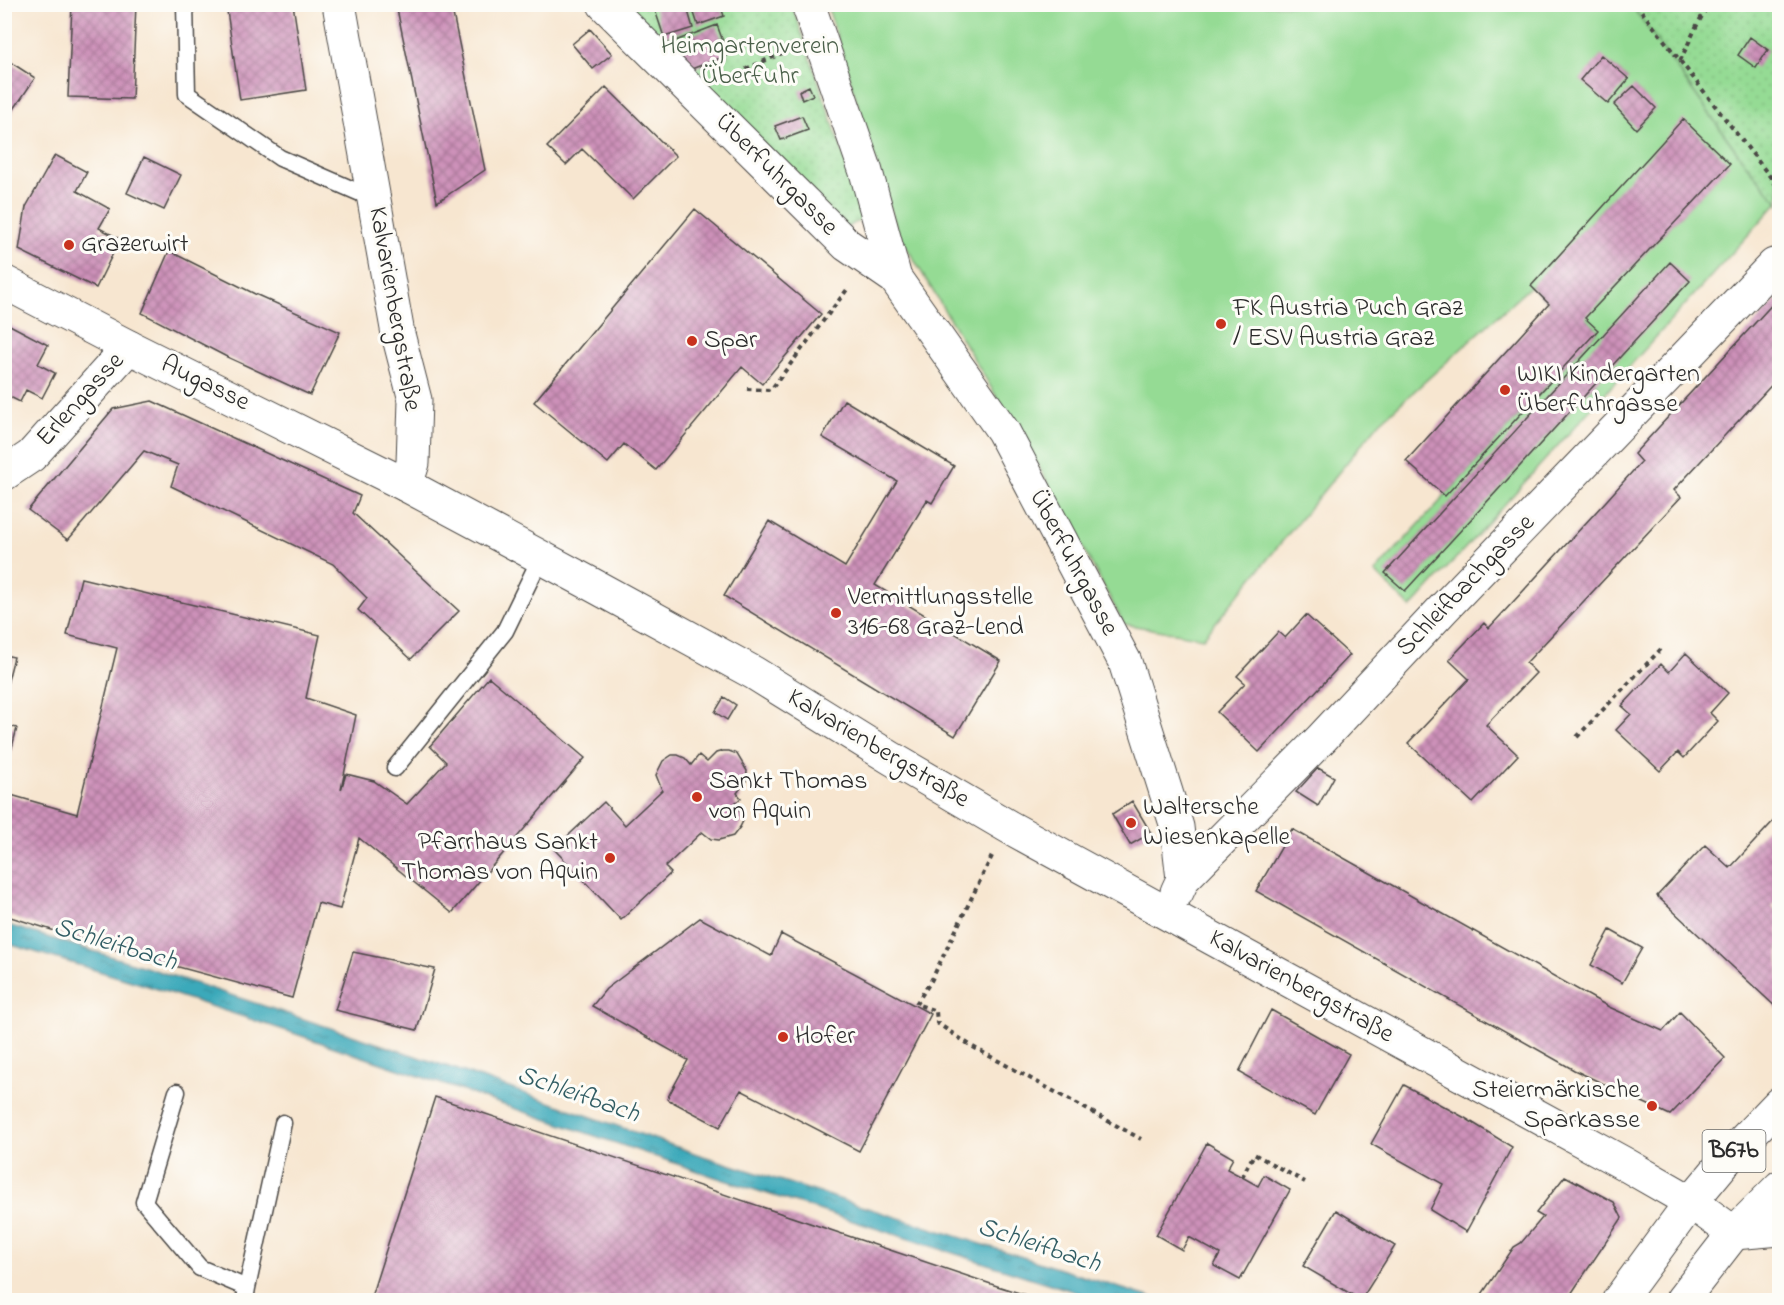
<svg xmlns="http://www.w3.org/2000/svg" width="1784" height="1305" font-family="'Indie Flower',sans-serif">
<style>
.garden{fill:url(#garden-dots);stroke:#608360;stroke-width:1.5}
.pitch{fill:#95db94;stroke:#608360;stroke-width:1.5}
.water{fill:url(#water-ripples);stroke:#336a72;stroke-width:1.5}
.building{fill:url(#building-cross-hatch)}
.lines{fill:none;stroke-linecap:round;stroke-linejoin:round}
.service-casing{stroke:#4a4744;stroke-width:19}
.minor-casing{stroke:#4a4744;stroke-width:35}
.tertiary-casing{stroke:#4a4744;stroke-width:35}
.primary-casing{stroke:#4a4744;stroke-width:35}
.path{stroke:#4a4744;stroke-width:4;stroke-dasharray:4.5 4.5;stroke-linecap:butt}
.service{stroke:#fff;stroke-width:16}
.minor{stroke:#fff;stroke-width:33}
.tertiary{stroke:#fff;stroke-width:33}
.primary{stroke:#fff;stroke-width:33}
.poi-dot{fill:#c8321e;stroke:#fdfcf7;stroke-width:2}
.labels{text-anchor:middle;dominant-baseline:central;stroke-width:6;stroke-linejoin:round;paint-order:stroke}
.shield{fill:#fdfcf7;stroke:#6a6a68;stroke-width:1.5}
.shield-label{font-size:24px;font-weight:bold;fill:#2b2b2b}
.park-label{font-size:26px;fill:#4b604a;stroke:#fdfcf7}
.street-label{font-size:26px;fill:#2b2b2b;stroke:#fdfcf7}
.poi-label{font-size:26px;fill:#2b2b2b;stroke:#fdfcf7;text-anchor:start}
.water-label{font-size:27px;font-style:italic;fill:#315d64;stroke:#fdfcf7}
</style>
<defs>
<pattern id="garden-dots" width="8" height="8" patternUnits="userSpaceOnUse" patternTransform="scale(1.5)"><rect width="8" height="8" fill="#95db94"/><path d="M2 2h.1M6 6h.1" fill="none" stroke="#81bc80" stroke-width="1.8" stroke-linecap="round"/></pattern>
<pattern id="water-ripples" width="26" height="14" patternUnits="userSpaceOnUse" patternTransform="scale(1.5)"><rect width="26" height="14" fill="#3ba9ba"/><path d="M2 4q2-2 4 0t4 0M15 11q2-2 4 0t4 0" fill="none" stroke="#328a97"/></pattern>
<pattern id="building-cross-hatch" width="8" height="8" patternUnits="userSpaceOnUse" patternTransform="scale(1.5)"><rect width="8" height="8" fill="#cd91b9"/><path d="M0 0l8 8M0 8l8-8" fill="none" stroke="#a77797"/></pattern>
</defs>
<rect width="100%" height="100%" fill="#fdfcf7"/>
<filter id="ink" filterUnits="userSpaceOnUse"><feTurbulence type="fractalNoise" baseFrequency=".0167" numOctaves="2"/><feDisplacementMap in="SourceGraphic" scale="12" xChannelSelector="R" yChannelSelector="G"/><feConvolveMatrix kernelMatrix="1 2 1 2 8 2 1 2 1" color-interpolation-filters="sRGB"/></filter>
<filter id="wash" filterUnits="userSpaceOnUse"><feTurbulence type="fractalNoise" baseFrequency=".008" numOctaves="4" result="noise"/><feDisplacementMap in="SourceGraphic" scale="24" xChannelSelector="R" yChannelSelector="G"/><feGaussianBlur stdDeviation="1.35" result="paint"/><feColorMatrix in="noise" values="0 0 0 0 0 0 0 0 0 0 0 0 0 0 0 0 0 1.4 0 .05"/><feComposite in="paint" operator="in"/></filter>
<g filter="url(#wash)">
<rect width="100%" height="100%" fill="#f7e6d0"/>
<path class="garden" d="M614,5H792L865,217L843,230Z
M1631,5H1779V204L1747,166Z"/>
<path class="pitch" d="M827,5H1631L1747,166L1778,202L1411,608L1375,572L1598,330L1585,318L1549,304L1531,286L1380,422L1203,638L1124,624L1043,474L898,233Z"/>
<path class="water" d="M5,924L152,969L461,1071L697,1154L1158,1300H1100L721,1179L287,1031L148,986L5,943Z"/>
<g id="blocks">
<path class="building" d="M72,4H136L132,99L68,97Z
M226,4H293L306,90L240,100Z
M396,4H451L485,170L437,202Z
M653,4H686L693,28L664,37Z
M691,4H720L724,16L698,25Z
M717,25L728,55L681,73L670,43Z
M590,29L612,54L593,69L572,44Z
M1750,37L1768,50L1756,68L1738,55Z
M1601,55L1629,79L1608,104L1580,80Z
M4,58L35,78L4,124Z
M809,86L813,95L802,100L799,91Z
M1634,86L1656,108L1636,129L1614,105Z
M606,87L676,156L633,199L582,149L566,165L547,147Z
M802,116L808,130L781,140L775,126Z
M1683,119L1730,164L1585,318L1598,330L1445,496L1406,461L1549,304L1531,286Z
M55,155L87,172L77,191L110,209L99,228L120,239L96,288L19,250L26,207Z
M144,157L181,175L164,210L127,193Z
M695,209L821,314L762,384L742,367L656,470L624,444L608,463L534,402Z
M169,251L255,294L340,332L310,395L225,356L142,313Z
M1670,262L1690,281L1405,591L1385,573Z
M1779,297V377L1674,490L1681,497L1526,663L1536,673L1486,725L1518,755L1473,803L1408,743L1469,679L1449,660L1484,623L1489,628L1607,500L1641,462L1634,454Z
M4,322L48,345L38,364L55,373L42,398L26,390L20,402L4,394Z
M844,400L954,466L932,503L927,500L875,585L1001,661L955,736L724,596L769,521L845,567L897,481L822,437Z
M152,401L360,496L353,513L459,611L411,659L358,610L367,598L333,564L171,486L178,465L144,451L68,540L28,510L113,409Z
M81,578L320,635L306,698L356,715L341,790L346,774L374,781L407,804L446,762L430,746L489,677L585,758L452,913L359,838L340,909L318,903L292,998L109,948L4,915V793L77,814L117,648L67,635Z
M1306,615L1350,655L1259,752L1217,712L1245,683L1237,676L1278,632L1285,638Z
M1686,653L1728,693L1710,713L1718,721L1684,758L1678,752L1660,771L1616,730L1631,714L1622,706L1661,664L1669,672Z
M4,655L14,657L5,692H4Z
M724,697L736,705L727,720L715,712Z
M5,725L17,728L5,774Z
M723,751H729L737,754L747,771L746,781L737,793L741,798L735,803L742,814L743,821L740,827L733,836L719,840L711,839L702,832L665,867L671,873L621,920L554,849L604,802L625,825L662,790L656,775L663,761L672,755H678L685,758L691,765L699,755L707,762L716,753Z
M1318,768L1334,777L1318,806L1296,792Z
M1132,801L1151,833L1130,845L1112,814Z
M1779,815V899L1772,907L1779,914V1010L1657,896L1705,845L1730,868Z
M1292,829L1609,1007L1663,1031L1680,1012L1725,1058L1670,1115L1574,1070L1256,891Z
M700,918L771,956L781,934L931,1014L859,1151L741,1090L720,1127L667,1099L688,1060L592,1006L606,989Z
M1610,930L1642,948L1622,983L1591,965Z
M353,952L435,969L417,1030L335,1010Z
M1271,1010L1349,1054L1315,1115L1239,1072Z
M1404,1085L1465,1118L1512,1147L1466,1232L1430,1210L1443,1184L1371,1144Z
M435,1097L994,1285L1042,1300H370Z
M1207,1143L1233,1158L1227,1169L1242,1177L1258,1186L1264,1175L1290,1190L1240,1280L1214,1266L1220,1254L1189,1237L1182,1250L1156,1235Z
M1565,1176L1614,1202L1622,1218L1575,1288L1567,1300H1478L1514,1247L1521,1243L1543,1217L1536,1213Z
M1336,1210L1395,1246L1361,1300L1303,1266Z"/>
</g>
</g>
<g filter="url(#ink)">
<use href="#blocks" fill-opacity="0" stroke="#4a4744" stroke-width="1.5"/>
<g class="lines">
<g class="service-casing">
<path id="service" d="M185,4L187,94L280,158L374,199
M395,768L505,631L541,557
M177,1092L144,1202L200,1268L247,1288L245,1300
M247,1288L283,1123"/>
</g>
<g class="minor-casing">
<path id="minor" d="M339,4L398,334L415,400L413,463L406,485
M604,4L847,245L895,278
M808,4L866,172L895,278L1003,431L1125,662L1177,827L1183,879
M4,474L31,456L129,347
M1177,892L1183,879L1322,738L1443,609L1774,265L1780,270
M1734,1233L1780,1229"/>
</g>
<g class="tertiary-casing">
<path id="tertiary" d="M4,282L129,347L406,485L591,584L754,673L891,758L1009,827L1623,1163L1691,1202L1734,1233"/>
</g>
<g class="primary-casing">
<path id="primary" d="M1619,1300L1691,1202L1730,1155L1780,1103
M1682,1300L1734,1233L1780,1187"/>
</g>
<path class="path" d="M1636,4L1775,183L1780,192
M1680,61L1698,23L1709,4
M746,69L787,51
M1771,178L1780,168
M747,389L768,390L773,387L849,287
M1577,737L1661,649
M992,856L931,981L916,1004L936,1011L937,1023L973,1047L1141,1139
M1242,1177L1254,1154L1305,1182"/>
<use href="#service" class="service"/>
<use href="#minor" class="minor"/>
<use href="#tertiary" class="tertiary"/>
<use href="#primary" class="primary"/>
</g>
</g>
<g class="poi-dot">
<circle cx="69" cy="245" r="6"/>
<circle cx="1221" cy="324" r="6"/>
<circle cx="692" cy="341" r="6"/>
<circle cx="1505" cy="390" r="6"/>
<circle cx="836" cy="613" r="6"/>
<circle cx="697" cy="797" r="6"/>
<circle cx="1131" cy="823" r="6"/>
<circle cx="610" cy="858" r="6"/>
<circle cx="783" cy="1037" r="6"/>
<circle cx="1652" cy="1106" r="6"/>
</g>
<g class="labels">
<rect class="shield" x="1702.5" y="1130" width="63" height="42" rx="4.5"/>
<g class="shield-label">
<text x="1734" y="1151">B67b</text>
</g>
<g class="park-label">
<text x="750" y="47">Heimgartenverein<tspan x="750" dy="30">Überfuhr</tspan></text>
</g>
<g class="street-label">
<text transform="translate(776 175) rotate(45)">Überfuhrgasse</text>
<text transform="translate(394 309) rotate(80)">Kalvarienbergstraße</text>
<text transform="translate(205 384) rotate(26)">Augasse</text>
<text transform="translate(81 400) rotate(-48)">Erlengasse</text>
<text transform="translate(1073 563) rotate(62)">Überfuhrgasse</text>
<text transform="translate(1466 586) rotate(-46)">Schleifbachgasse</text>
<text transform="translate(878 749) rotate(31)">Kalvarienbergstraße</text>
<text transform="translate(1301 987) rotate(29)">Kalvarienbergstraße</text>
</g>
<g class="poi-label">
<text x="81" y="245">Grazerwirt</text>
<text x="1233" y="309">FK Austria Puch Graz<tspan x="1233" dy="30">/ ESV Austria Graz</tspan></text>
<text x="704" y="341">Spar</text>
<text x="1517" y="375">WIKI Kindergarten<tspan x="1517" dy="30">Überfuhrgasse</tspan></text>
<text x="848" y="598">Vermittlungsstelle<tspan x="848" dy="30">316-68 Graz-Lend</tspan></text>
<text x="709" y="782">Sankt Thomas<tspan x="709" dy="30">von Aquin</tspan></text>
<text x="1143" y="808">Waltersche<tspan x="1143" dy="30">Wiesenkapelle</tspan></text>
<text x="598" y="843" text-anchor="end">Pfarrhaus Sankt<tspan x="598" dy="30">Thomas von Aquin</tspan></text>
<text x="795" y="1037">Hofer</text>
<text x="1640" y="1091" text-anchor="end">Steiermärkische<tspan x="1640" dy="30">Sparkasse</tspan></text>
</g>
<g class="water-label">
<text transform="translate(115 945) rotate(17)">Schleifbach</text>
<text transform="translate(578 1095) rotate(19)">Schleifbach</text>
<text transform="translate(1039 1246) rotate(18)">Schleifbach</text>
</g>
</g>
<rect width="1784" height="1305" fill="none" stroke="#fdfcf7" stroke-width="24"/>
</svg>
